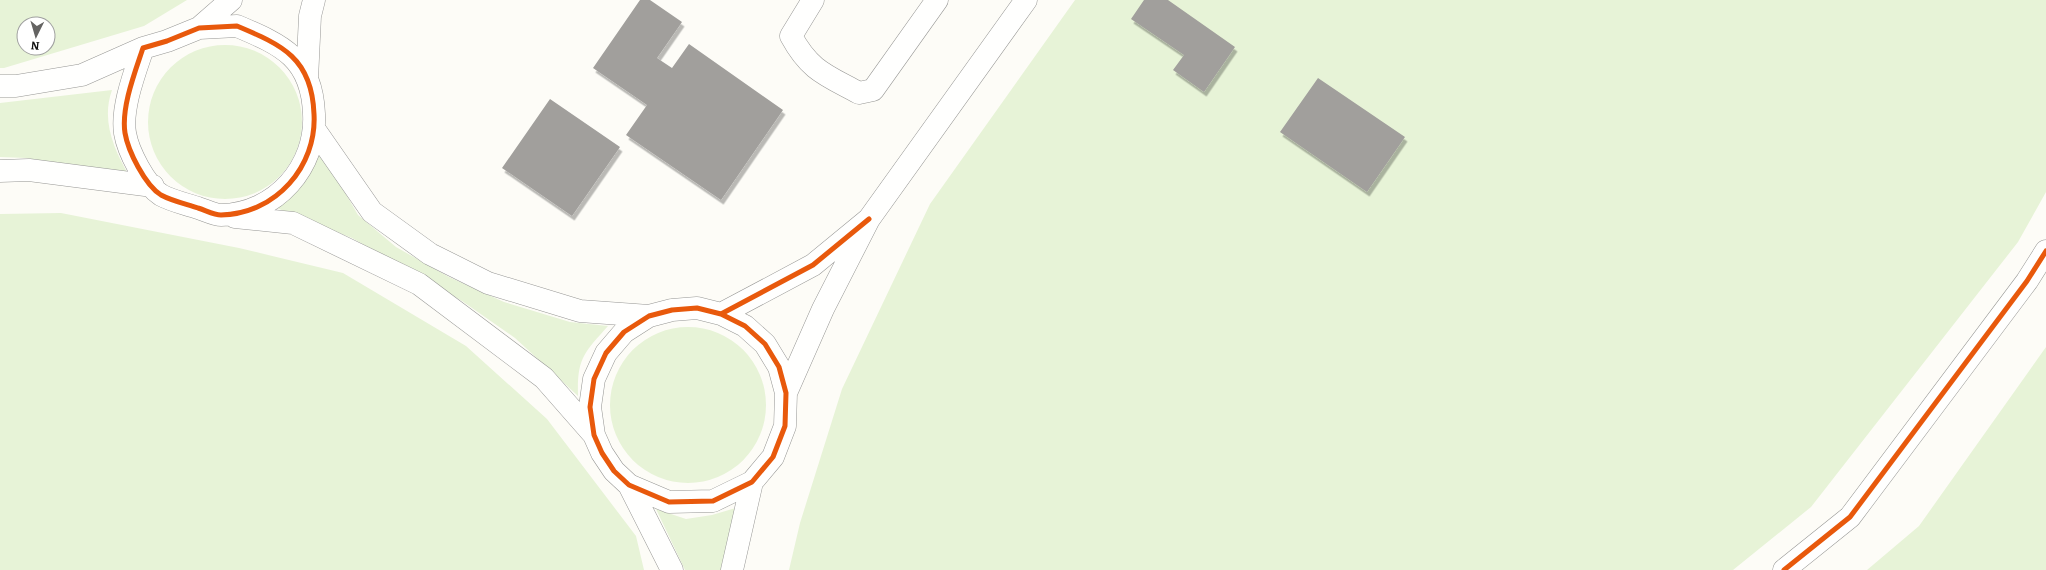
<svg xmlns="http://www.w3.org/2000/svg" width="2046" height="570" font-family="Bitter,serif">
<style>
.green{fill:#e7f3d7;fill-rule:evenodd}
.building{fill:#a19f9c;filter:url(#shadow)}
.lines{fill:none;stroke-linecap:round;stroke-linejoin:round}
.minor-casing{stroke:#979795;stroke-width:23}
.minor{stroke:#fffffe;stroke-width:22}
.cycleway-casing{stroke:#fff;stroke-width:8}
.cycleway{stroke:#e8590c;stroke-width:5}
</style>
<defs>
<filter id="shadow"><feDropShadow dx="2.5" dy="4.5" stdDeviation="0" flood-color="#0004"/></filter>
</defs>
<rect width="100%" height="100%" fill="#fdfcf7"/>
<path class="green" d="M0,0H187L144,26L4,68H0ZM24,24H48V48H24Z
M1075,0H2046V192L2018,242L1811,507L1733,570H789L800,523L842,389L930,204Z
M148 122a77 77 0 1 1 154 0a77 77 0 1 1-154 0Z
M112,90C101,121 114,149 129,176L27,158L0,157V103Z
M321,151L358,215L396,247L449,277L504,302L570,322L608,326C584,353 577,358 578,396L515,338L462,301L352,238L274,207L294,191L307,179Z
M61,213L239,248L343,273L466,346L547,419L636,536L644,570H0V214Z
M610 405a78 78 0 1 1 156 0a78 78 0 1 1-156 0Z
M2046,347V570H1867L1919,526Z
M739,507L724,570H685L656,509L686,519L712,515Z"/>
<path class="building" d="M640,0H650L682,22L657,58L672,68L689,44L783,110L721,200L626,135L647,105L593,68Z
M1144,0H1168L1235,47L1204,92L1173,70L1184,55L1131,19Z
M1318,78L1405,137L1367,192L1280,132Z
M550,99L620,147L572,216L502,168Z"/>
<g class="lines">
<g class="minor-casing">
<path id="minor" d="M813,0L791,36C810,71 826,75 859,93L873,90L937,0
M237,26C282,45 312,58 314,114C317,166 276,214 221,215C214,215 205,210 198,208C186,204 172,201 161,195C145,185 128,151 125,133C121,108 135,72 143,48L167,41L199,28Z
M199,28L231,0
M307,79L310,16L314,0
M0,86H16L82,75L143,48
M315,130L372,212L430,254L488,283L580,311L649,316
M0,171L29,170L153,186
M235,217L293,223L419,284L544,378L594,435
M721,314L745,326L765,344L779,367L786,393L785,426L773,457L752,482L713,501L669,502L629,485L614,471L602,453L594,435L590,407L594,379L606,353L624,332L649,316L672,310L697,308L721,314L813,265L869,219
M786,393L823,309L869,219L1026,0
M629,485L672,570
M732,570L752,482
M1784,570L1850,517L2027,281L2046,251"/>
</g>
<use href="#minor" class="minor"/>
<g class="cycleway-casing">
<path id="cycleway" d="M237,26C282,45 312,58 314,114C317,166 276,214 221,215C214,215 205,210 198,208C186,204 172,201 161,195C145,185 128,151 125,133C121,108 135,72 143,48L167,41L199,28Z
M721,314L745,326L765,344L779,367L786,393L785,426L773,457L752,482L713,501L669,502L629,485L614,471L602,453L594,435L590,407L594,379L606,353L624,332L649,316L672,310L697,308L721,314L813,265L869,219
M1784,570L1850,517L2027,281L2046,251"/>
</g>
<use href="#cycleway" class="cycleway"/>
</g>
<g transform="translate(36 36) rotate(185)"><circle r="19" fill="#ffffff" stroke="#a0a0a0"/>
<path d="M0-3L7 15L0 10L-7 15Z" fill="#646362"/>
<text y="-6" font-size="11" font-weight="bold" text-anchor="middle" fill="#111111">N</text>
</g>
</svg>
